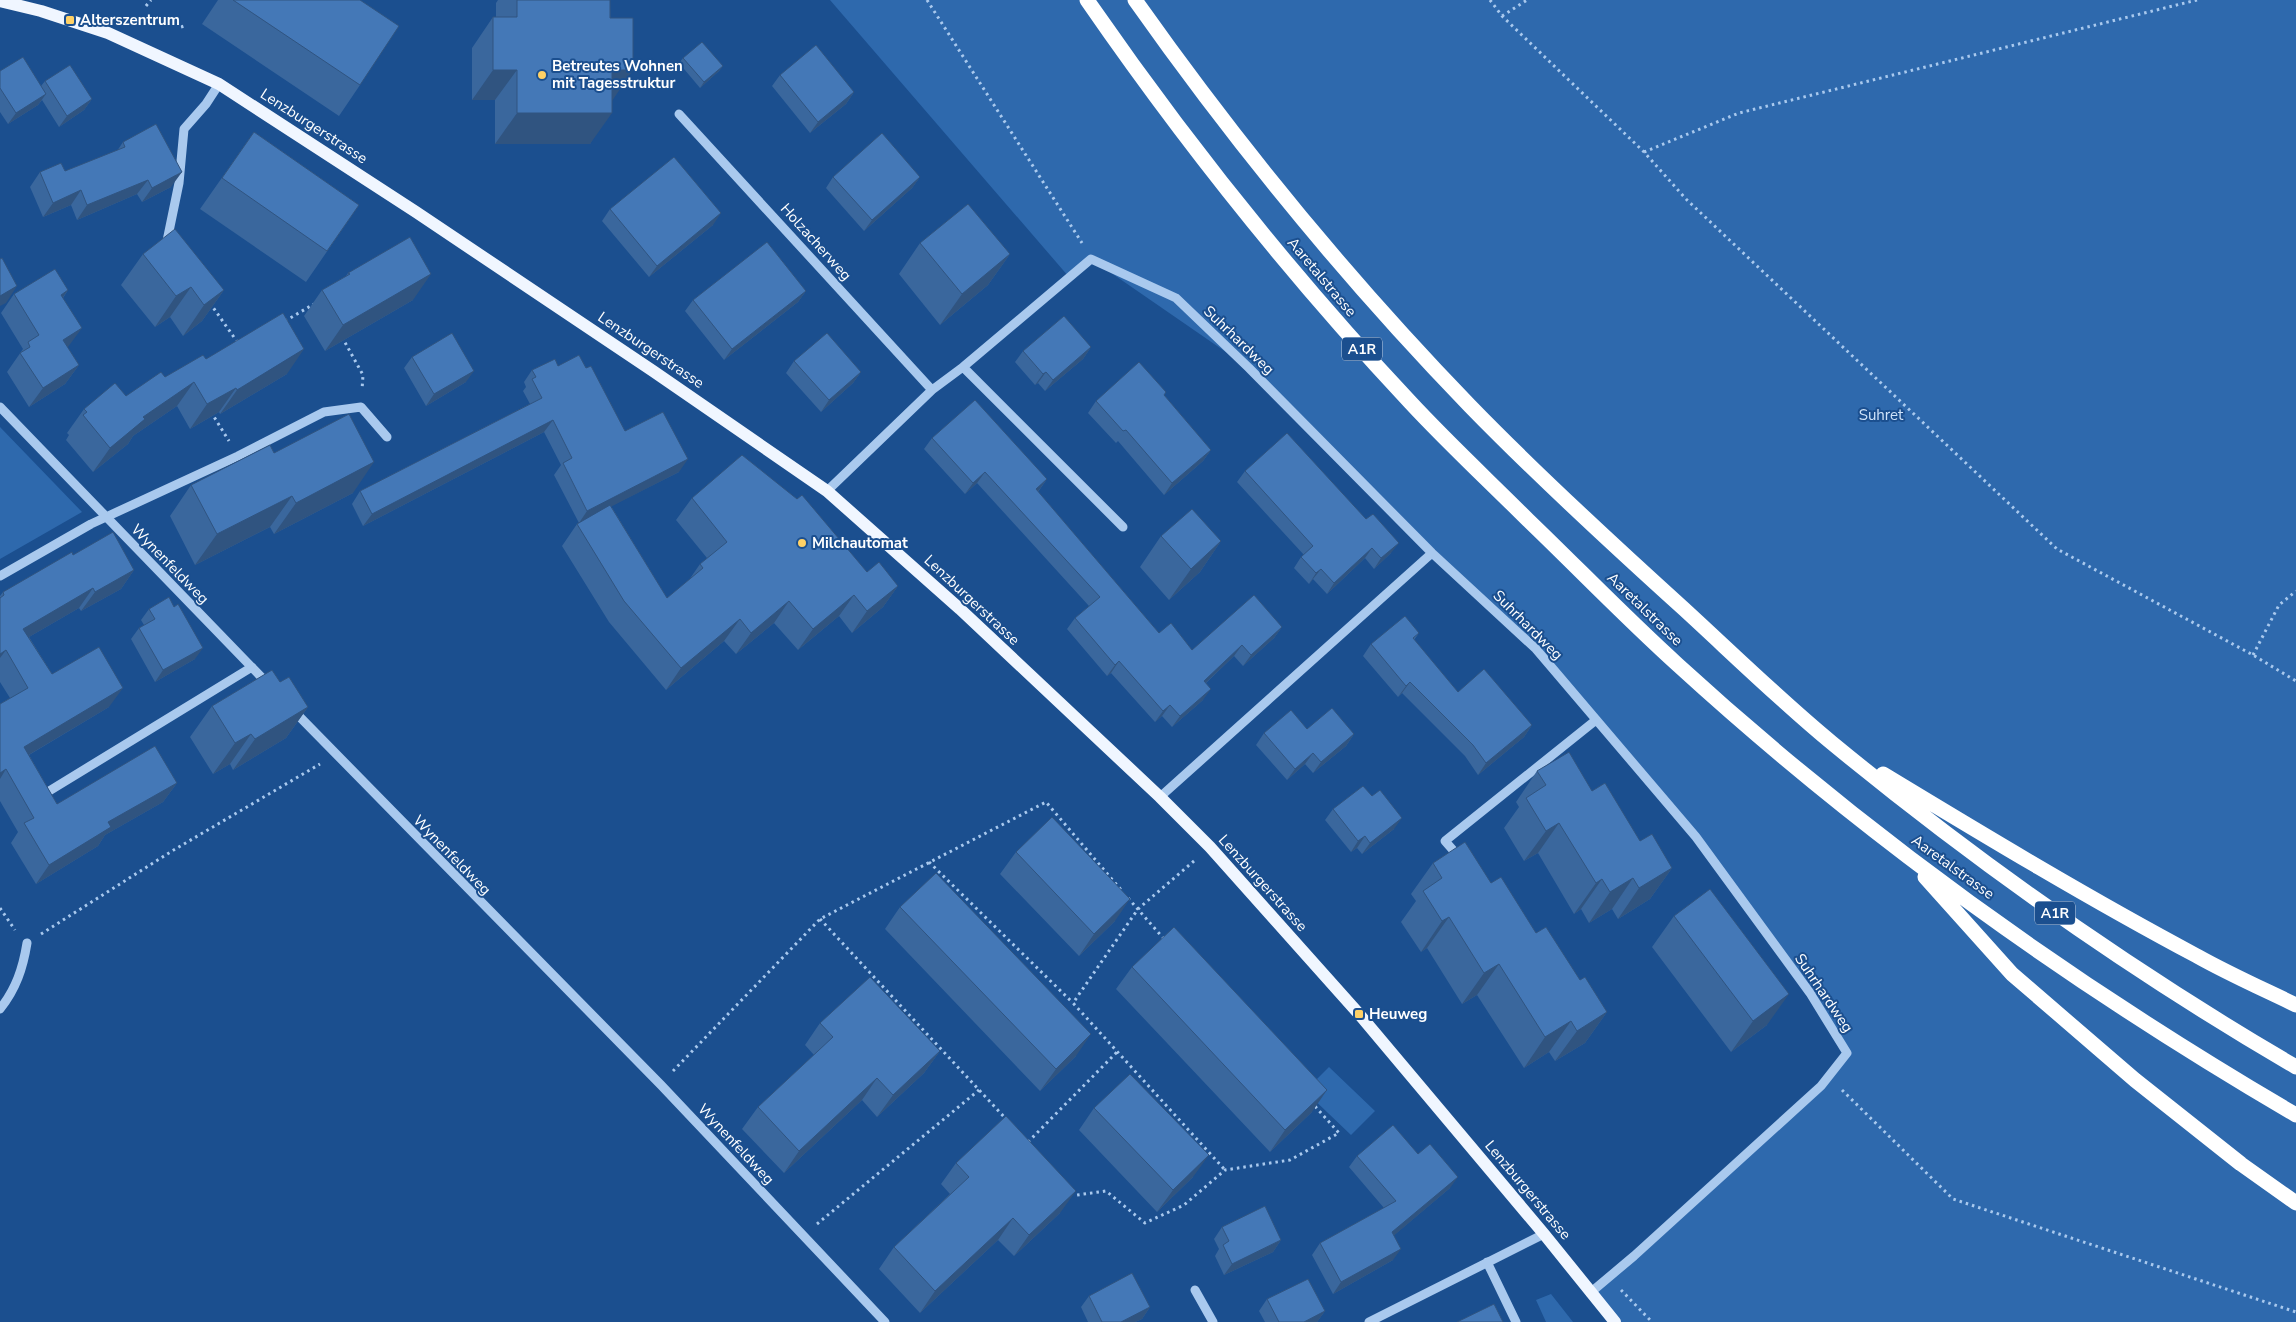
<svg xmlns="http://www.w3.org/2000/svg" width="2296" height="1322" font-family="'Nunito Sans',sans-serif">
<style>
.green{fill:#2e69ad}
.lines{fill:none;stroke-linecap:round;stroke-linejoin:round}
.path{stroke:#a9c9ee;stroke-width:3;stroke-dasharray:2.5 4;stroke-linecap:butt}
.minor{stroke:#a9c9ee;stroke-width:9}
.major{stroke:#f0f6ff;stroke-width:12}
.highway{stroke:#fff;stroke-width:15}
.wall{fill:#3a679d}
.shaded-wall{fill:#305480}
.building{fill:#4478b7;stroke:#305480}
.poi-dot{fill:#ffd166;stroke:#1b4f8f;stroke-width:2}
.labels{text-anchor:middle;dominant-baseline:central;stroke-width:4;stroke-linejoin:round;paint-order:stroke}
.shield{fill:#1b4f8f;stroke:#bbcadd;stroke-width:1}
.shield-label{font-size:14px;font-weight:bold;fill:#fff}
.poi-label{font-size:15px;font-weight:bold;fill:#fff;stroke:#1b4f8f;text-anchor:start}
.street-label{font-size:15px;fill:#fff;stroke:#1b4f8f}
.park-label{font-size:15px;fill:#cfe3fa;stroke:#1b4f8f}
</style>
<rect width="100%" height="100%" fill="#1b4f8f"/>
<path class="green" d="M830,0H2296V1322H1615L1590,1293L1821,1086L1847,1052L1696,837L1536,649L1249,368L1091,259L1069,277Z
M0,427L82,512L0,559Z
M1329,1067L1375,1111L1351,1135L1305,1091Z
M1551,1294L1573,1322H1546L1536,1300Z"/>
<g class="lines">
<path class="path" d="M927,0L1082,243
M1490,0L1502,16L1644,152L1686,199L2057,549L2253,655L2296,681
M146,6L151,0
M1502,16L1527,0
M181,27L187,25
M1644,152L1739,113L2197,0
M210,303L238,343
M285,321L314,304
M342,337L363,375L362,390
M211,412L229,441
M2253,655L2279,605L2296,591
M1194,861L1138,909L1073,1003L1225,1170
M929,862L1073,1003
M1128,898L1165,940
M0,908L15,930
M820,919L1007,1120
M41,934L172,851L320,764
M673,1071L820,919L1046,802L1122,891
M1842,1090L1953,1199L2296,1312
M1028,1142L1117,1052
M1073,1190L1077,1195L1106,1191L1145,1223L1184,1205L1225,1170L1290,1160L1339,1133L1313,1104
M817,1224L979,1090
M1621,1290L1652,1322"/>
<path class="minor" d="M679,114L932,390
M167,241L179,183L184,129L206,104L219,84
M963,367L1123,527
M0,407L268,684
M827,491L932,390L963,367L1091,259L1176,298L1249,368L1432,553L1536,649L1696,837L1810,993L1847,1053L1821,1086L1634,1256L1590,1293
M0,576L91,524L238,456L324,412L361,407L387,437
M292,709L661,1085L885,1322
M41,796L252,667
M1160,797L1432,553
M1460,858L1445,841L1596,720
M0,1009C16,989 23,968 27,943
M1487,1262L1516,1322
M1195,1290L1213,1322
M1369,1322L1544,1234"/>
<path class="major" d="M0,1L41,11L108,33L219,84L416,212L653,371L827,491L960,609L1160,797L1210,847L1359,1014L1544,1234L1615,1322"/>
<path class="highway" d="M1087,0C1185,142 1293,277 1410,402C1448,443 1489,481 1528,520C1578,568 1626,618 1678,665C1866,837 2077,987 2296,1115
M1135,0C1236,143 1348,280 1470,406C1539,477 1611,543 1684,609C1733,654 1781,701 1832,743C1978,863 2133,972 2296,1067
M1883,774C1987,837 2090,899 2197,956C2229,974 2263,989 2296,1005
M1925,877L2012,974L2135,1080L2241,1164L2296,1203"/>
</g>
<path class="wall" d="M218,0H360V85L339,116L202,24Z
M498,0H610L612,101L590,144H495V100H472V48L493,17H496V3Z
M683,58L723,66L719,71L700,88L679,63Z
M0,71L41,86L45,81L92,99L84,110L59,127L42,100L38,105L8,124L0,112Z
M780,75L854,92L846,104L810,133L772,86Z
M254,132L359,205L306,282L200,209Z
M123,142L171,187L142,202L137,194L77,220L71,205L43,217L30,187L40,172L65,171L117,151Z
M833,177H920L912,188L864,231L826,188Z
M610,209L713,225L649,277L602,221Z
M920,243L1010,254L988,285L940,325L899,274Z
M143,254L224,290L202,321L183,336L170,317L155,327L121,285Z
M348,273L413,300L325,351L304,316L322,290L346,276Z
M68,290L63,298L68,347V348L79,365L65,384L29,407L7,372L23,349L1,313L14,294Z
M806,291L798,302L724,360L685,311L693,300Z
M1091,347L1083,359L1045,391L1038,383L1035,385L1015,362L1023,351Z
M412,357L466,382L426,406L404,368Z
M206,359L287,374L220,414L219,412L190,429L177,406L133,436L128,444L93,472L66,440L69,435L67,433L84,409L126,396L165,377Z
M794,361L861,372L853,383L821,412L786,373Z
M558,366L586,368L625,431L679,472L611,506L667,598L689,580L700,564L707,558L676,520L692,498L898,586L883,607L852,633L839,616L798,650L774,623L736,654L724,641L666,690L609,622L562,546L577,524L585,520L579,523L554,475L561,465L544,432L363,526L352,504L360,491L530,404L523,391L526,387L524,382L532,370Z
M1166,392L1164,395L1211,450L1203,461L1164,495L1118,441L1116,443L1088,413L1096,401Z
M932,438L1047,479L1038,492L1159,633L1192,650L1282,627L1274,638L1243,666L1234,656L1206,683L1203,700L1172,727L1162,716L1155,722L1111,673L1107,676L1067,629L1075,618L1089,606L977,483L965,494L924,449Z
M274,453L353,493L274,534L270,527L195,565L170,516L191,485Z
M1245,471L1391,553L1374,569L1365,558L1327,594L1313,579L1309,584L1294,568L1301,557L1304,555L1237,482Z
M1161,536L1221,541L1200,572L1169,600L1140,567Z
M73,555L134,570L121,589L81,611L79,608L29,637L52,674L109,707L29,755L57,804L177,783L163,802L105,835L98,846L36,884L11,843L18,832L0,801V704L10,698L0,682V596L3,592Z
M149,609L195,659L155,682L131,639L139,628L144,625L141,620Z
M1419,633L1414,640L1458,692L1532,725L1524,737L1478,775L1465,756L1402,693L1398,697L1363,656L1371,644Z
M280,682L308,707L286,738L233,770L230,764L213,774L190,737L212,706Z
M1264,733L1354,734L1346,746L1313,773L1305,764L1287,780L1256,745Z
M1537,771L1592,791L1640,841L1672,868L1650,899L1618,919L1612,909L1589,923L1581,909L1574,914L1538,853L1524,861L1504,828L1519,807L1516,802Z
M1333,809L1394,829L1362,854L1357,848L1351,852L1325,820Z
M1016,852L1115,921L1079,956L1000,874Z
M1433,863L1491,883L1536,933L1580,980L1607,1012L1585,1043L1555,1061L1549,1052L1524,1068L1477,995L1462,1004L1427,948L1421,952L1401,922L1416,901L1411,894Z
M900,907L1076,1056L1040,1091L885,929Z
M1674,916L1767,1025L1731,1052L1652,947Z
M1132,967L1312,1112L1270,1152L1116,989Z
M820,1023L940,1051L924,1073L877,1117L862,1100L784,1173L742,1129L758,1107L814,1055L805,1045Z
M1094,1108L1193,1177L1157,1212L1079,1130Z
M1418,1154L1450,1188L1393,1236V1260L1333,1294L1312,1255L1320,1243L1384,1208L1349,1167L1357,1156Z
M956,1163L1060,1213L1014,1256L998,1240L920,1313L879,1269L894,1247L950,1194L941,1184Z
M1222,1227L1281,1240L1273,1252L1224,1275L1215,1256L1219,1249L1214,1239Z
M1089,1296L1150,1307L1142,1319L1135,1322H1088L1081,1307Z
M1267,1299L1325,1311L1317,1322H1265L1259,1311Z"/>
<path class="shaded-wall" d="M723,66L719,71L700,88L704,82Z
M493,70H517L495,100H472Z
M612,70H633L612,101Z
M854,92L846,104L810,133L818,122Z
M46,94L38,105L8,124L16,113Z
M92,99L84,110L59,127L67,116Z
M517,113H612L590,144H495Z
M182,172L171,187L142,202L152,188Z
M920,177L912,188L864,231L872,220Z
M148,180L137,194L77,220L87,205Z
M81,190L71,205L43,217L53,203Z
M721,213L713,225L649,277L657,266Z
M1010,254L988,285L940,325L962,294Z
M431,274L413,300L325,351L343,325Z
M17,286L6,303L0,306V296Z
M191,287L170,317L155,327L176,296Z
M68,290L55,309L61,295Z
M224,290L202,321L183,336L204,305Z
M806,291L798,302L724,360L732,349Z
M82,328L68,347L50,359L63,340Z
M1091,347L1083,359L1045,391L1053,380Z
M304,349L287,374L220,414L237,390Z
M79,365L65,384L29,407L43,388Z
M474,371L466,382L426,406L434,394Z
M861,372L853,383L821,412L829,400Z
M1046,372L1038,383L1035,385L1043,374Z
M194,382L177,406L133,436L128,444L93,472L110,448L143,417Z
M236,388L219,412L190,429L207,404Z
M553,420L544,432L363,526L372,514Z
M1211,450L1203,461L1164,495L1172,483Z
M688,459L679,472L579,523L587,511Z
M374,462L353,493L274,534L296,503Z
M985,472L977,483L965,494L973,483Z
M1047,479L1039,490L1028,501L1036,489Z
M292,496L270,527L195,565L217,534Z
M1221,541L1200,572L1169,600L1191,569Z
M1399,543L1391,553L1374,569L1381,558Z
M1372,548L1365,558L1327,594L1334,583Z
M1321,569L1309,584L1316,573Z
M134,570L121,589L81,611L95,592Z
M898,586L883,607L852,633L867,611Z
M93,588L79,608L10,648L23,629Z
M854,595L839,616L798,650L813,629Z
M789,601L774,623L736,654L751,633Z
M740,619L724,641L666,690L681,668Z
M1282,627L1274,638L1243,666L1251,655Z
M1242,645L1234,656L1196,692L1204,681Z
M203,648L195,659L155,682L163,670Z
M6,650L0,658V654Z
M1119,661L1111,673L1107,676L1115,665Z
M1410,682L1402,693L1398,697L1406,686Z
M123,688L109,707L10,766L24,747Z
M1211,689L1203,700L1172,727L1180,716Z
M1170,705L1162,716L1155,722L1163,711Z
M308,707L286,738L233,770L255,739Z
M1532,725L1524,737L1478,775L1486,763Z
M251,734L230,764L213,774L235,743Z
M1354,734L1346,746L1313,773L1321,762Z
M1313,753L1305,764L1287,780L1295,769Z
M6,769L0,779V773Z
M177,783L163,802L105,835L98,846L36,884L49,865L108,822Z
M1402,818L1394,829L1362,854L1370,843Z
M1559,823L1538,853L1524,861L1546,831Z
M1365,836L1357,848L1351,852L1358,841Z
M1672,868L1650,899L1618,919L1639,888Z
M1633,878L1612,909L1589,923L1610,892Z
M1602,879L1581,909L1574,914L1596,883Z
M1130,899L1115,921L1079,956L1094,934Z
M1449,917L1427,948L1421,952L1442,921Z
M1499,964L1477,995L1462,1004L1484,973Z
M1789,994L1767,1025L1731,1052L1753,1021Z
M1607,1012L1585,1043L1555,1061L1577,1031Z
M1571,1021L1549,1052L1524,1068L1545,1037Z
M1091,1034L1076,1056L1040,1091L1056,1069Z
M940,1051L924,1073L877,1117L893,1095Z
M877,1078L862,1100L784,1173L799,1151Z
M1327,1090L1312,1112L1270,1152L1285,1130Z
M1209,1155L1193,1177L1157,1212L1173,1190Z
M1458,1177L1450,1188L1384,1244L1392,1232Z
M1076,1191L1060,1213L1014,1256L1029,1235Z
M1013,1218L998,1240L920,1313L935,1291Z
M1281,1240L1273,1252L1224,1275L1232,1264Z
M1401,1249L1393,1260L1333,1294L1341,1282Z
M1150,1307L1142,1319L1135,1322H1121Z
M1325,1311L1317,1322H1304Z"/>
<path class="building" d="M233,0H360L399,26L360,85Z
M517,0H610V18H633V70H612V113H517V70H493V17H517Z
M702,42L723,66L704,82L683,58Z
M816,45L854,92L818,122L780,75Z
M23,57L46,94L16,113L0,88V71Z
M70,65L92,99L67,116L45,81Z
M156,124L182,172L152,188L148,180L87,205L81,190L53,203L40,172L61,163L65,171L125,147L123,142Z
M254,132L359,205L327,251L222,178Z
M882,133L920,177L872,220L833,177Z
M674,157L721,213L657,266L610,209Z
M968,204L1010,254L962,294L920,243Z
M175,229L224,290L204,305L191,287L176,296L143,254Z
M410,237L431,274L343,325L322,290L350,274L348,273Z
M767,242L806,291L732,349L693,300Z
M2,258L17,286L0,296V259Z
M55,269L68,290L61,295L82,328L63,340L79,365L43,388L20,353L30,347L28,342L39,335L14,294Z
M283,313L304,349L237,390L236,388L207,404L194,382L143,417L145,419L110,448L83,415L87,412L84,409L115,383L126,396L161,372L165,377L203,355L206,359Z
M1064,316L1091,347L1053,380L1046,372L1043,374L1023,351Z
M452,333L474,371L434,394L412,357Z
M827,333L861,372L829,400L794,361Z
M579,355L586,368L591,366L625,431L663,412L688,459L587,511L563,463L572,458L553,420L372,514L360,491L542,398L532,379L536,377L532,370L555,359L558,366Z
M1139,362L1166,392L1164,395L1211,450L1172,483L1126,430L1123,431L1096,401Z
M975,400L1047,479L1036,489L1159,633L1171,623L1192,650L1254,595L1282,627L1251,655L1242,645L1204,681L1211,689L1180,716L1170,705L1163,711L1119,661L1115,665L1075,618L1100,597L985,472L973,483L932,438Z
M349,414L374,462L296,503L292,496L217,534L191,485L270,445L274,453Z
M1287,433L1366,519L1373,514L1399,543L1381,558L1372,548L1334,583L1321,569L1316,573L1301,557L1313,546L1245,471Z
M742,455L797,499L802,495L867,572L879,562L898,586L867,611L854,595L813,629L789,601L751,633L740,619L681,668L624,601L577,524L610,505L667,598L703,568L700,564L727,542L692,498Z
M1192,509L1221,541L1191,569L1161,536Z
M113,532L134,570L95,592L93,588L23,629L52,674L99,647L123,688L24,747L57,804L155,746L177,783L108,822L111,827L49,865L24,823L34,818L6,769L0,773V704L28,688L6,650L0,654V598L4,595L3,592L72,552L73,555Z
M169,597L174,607L178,604L203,648L163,670L139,628L155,619L149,609Z
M1405,616L1419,633L1413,638L1458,692L1484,669L1532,725L1486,763L1473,745L1410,682L1406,686L1371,644Z
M272,670L280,682L289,677L308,707L255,739L251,734L235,743L212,706Z
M1332,708L1354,734L1321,762L1313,753L1295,769L1264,733L1291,710L1307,729Z
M1569,752L1592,791L1605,783L1640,841L1652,834L1672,868L1639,888L1633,878L1610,892L1602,879L1596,883L1559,823L1546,831L1526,798L1546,785L1537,771Z
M1363,786L1372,796L1380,790L1402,818L1370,843L1365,836L1358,841L1333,809Z
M1052,817L1130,899L1094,934L1016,852Z
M1465,842L1491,883L1501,877L1536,933L1546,927L1580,980L1585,977L1607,1012L1577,1031L1571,1021L1545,1037L1499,964L1484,973L1449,917L1442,921L1423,891L1442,878L1433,863Z
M936,873L1091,1034L1056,1069L900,907Z
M1710,889L1789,994L1753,1021L1674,916Z
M1174,927L1327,1090L1285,1130L1132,967Z
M870,977L940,1051L893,1095L877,1078L799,1151L758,1107L833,1037L820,1023Z
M1130,1074L1209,1155L1173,1190L1094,1108Z
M1006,1116L1076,1191L1029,1235L1013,1218L935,1291L894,1247L969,1177L956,1163Z
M1393,1125L1418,1154L1430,1144L1458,1177L1392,1232L1401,1249L1341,1282L1320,1243L1396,1201L1357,1156Z
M1265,1206L1281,1240L1232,1264L1223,1245L1229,1241L1222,1227Z
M1132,1273L1150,1307L1121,1322H1102L1089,1296Z
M1308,1279L1325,1311L1304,1322H1279L1267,1299Z
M1494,1304L1503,1322H1457Z"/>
<g class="poi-dot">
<rect x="65" y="15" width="10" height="10" rx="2.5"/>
<circle cx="542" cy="75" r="5"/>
<circle cx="802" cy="543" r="5"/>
<rect x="1354" y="1009" width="10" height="10" rx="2.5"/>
</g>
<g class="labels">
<g class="shield">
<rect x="1342" y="337.5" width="40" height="23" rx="4"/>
<rect x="2035" y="901.5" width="40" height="23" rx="4"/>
</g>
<g class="shield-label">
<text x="1362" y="349">A1R</text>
<text x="2055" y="913">A1R</text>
</g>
<g class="poi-label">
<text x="80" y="20">Alterszentrum</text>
<text x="552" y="66">Betreutes Wohnen<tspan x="552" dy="17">mit Tagesstruktur</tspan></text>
<text x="812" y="543">Milchautomat</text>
<text x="1369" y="1014">Heuweg</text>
</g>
<g class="street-label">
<text transform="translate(314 126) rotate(33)">Lenzburgerstrasse</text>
<text transform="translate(816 242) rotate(48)">Holzacherweg</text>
<text transform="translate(1322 277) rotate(50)">Aaretalstrasse</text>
<text transform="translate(1239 340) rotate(44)">Suhrhardweg</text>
<text transform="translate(651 350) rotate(34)">Lenzburgerstrasse</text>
<text transform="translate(170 564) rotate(46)">Wynenfeldweg</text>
<text transform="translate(972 600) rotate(43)">Lenzburgerstrasse</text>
<text transform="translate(1645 609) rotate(44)">Aaretalstrasse</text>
<text transform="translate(1528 625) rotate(45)">Suhrhardweg</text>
<text transform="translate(452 855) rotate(46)">Wynenfeldweg</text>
<text transform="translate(1953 867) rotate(36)">Aaretalstrasse</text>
<text transform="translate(1263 883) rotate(48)">Lenzburgerstrasse</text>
<text transform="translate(1824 993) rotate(56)">Suhrhardweg</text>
<text transform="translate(736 1144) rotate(47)">Wynenfeldweg</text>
<text transform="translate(1528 1190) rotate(50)">Lenzburgerstrasse</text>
</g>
<g class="park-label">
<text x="1881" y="415">Suhret</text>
</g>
</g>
</svg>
